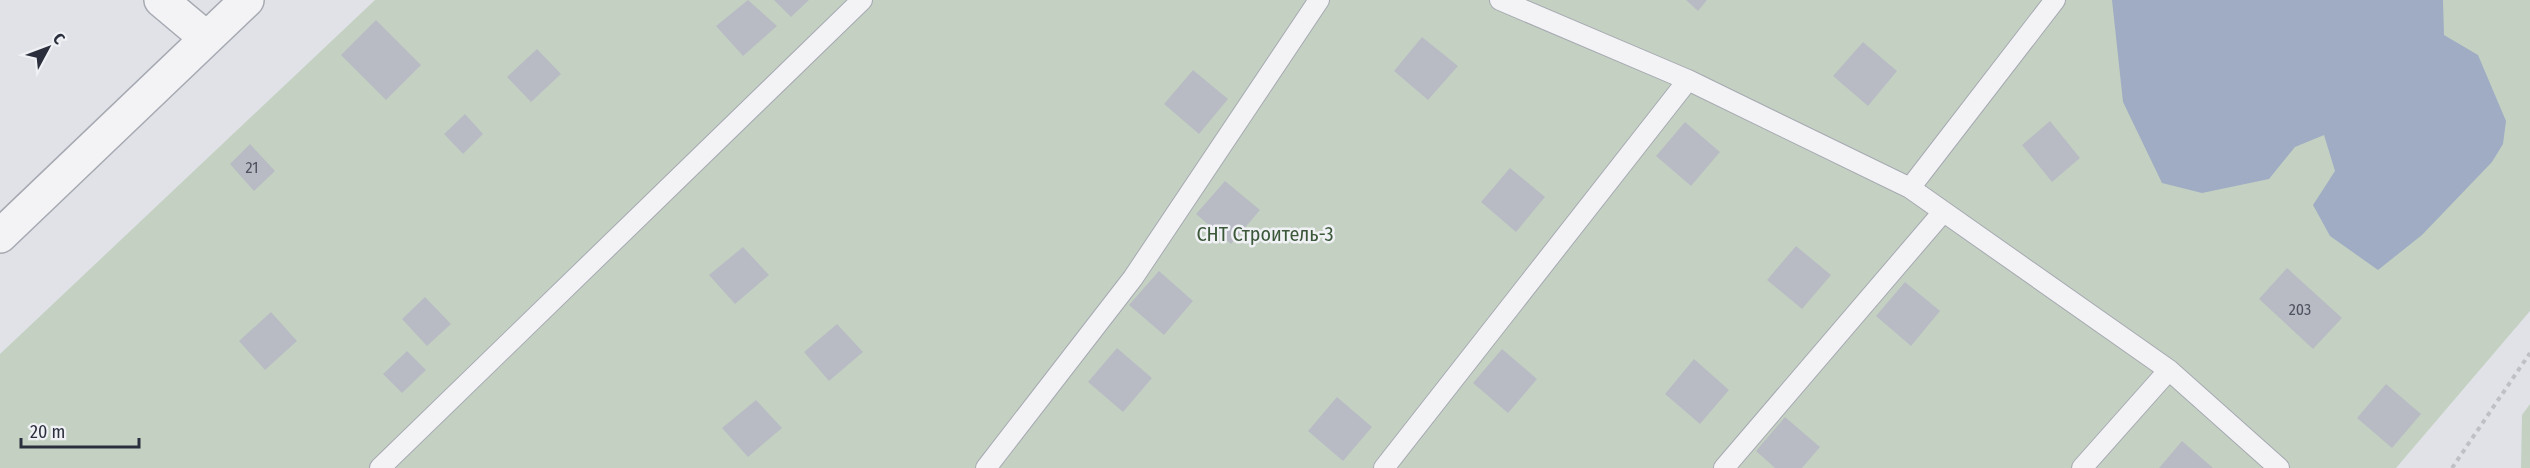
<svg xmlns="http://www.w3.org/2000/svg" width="2530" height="468" font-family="'Fira Sans Condensed',sans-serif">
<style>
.green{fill:#c4d1c2}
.water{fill:#9facc4}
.building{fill:#b8bbc4}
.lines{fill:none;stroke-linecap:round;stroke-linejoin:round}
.lane-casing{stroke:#a6a9b1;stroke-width:22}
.street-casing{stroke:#a6a9b1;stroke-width:36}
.path{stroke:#bfc0c6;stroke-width:4;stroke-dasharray:4.5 4.5;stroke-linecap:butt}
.lane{stroke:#f3f3f6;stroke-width:20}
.street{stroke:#f3f3f6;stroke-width:33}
.labels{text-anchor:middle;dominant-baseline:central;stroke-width:5;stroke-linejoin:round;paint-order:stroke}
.number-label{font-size:16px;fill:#4e525f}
.park-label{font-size:20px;fill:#3b5839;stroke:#f0f1f5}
</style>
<rect width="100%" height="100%" fill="#e0e2e8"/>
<path class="green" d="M375,0H2530V311L2396,468H0V354Z
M2530,404V468H2521L2522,415Z"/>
<path class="water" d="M2112,0H2443L2444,35L2478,55L2506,121L2503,144L2492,162L2422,235L2378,270L2330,236L2313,205L2335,171L2324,135L2295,147L2269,179L2202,193L2162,183L2123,102Z"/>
<path class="building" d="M748,0L777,26L743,56L716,26Z
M774,0H809L791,17Z
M1686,0H1707L1698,11Z
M376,20L421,65L386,100L341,55Z
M1422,37L1458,66L1428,100L1394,71Z
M1863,42L1897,71L1868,106L1833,76Z
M537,49L561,74L531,102L507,77Z
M1193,70L1228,99L1199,134L1164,104Z
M465,114L483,134L463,154L444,134Z
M2050,121L2080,158L2052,182L2022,145Z
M1685,122L1720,152L1691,186L1656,156Z
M250,144L275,171L254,191L230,164Z
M1510,168L1545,197L1516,232L1481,202Z
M1225,181L1260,210L1231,244L1196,214Z
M1796,246L1831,275L1802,309L1767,280Z
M743,247L769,275L735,304L709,275Z
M2287,268L2342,318L2313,349L2259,299Z
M1159,271L1193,301L1164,335L1129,305Z
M1905,282L1940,311L1911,346L1876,316Z
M425,297L451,324L427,346L402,319Z
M271,312L297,341L265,370L239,341Z
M837,324L863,352L829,381L804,352Z
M1117,348L1152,378L1123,412L1088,382Z
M1502,349L1537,379L1508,413L1473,383Z
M407,351L426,370L402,393L383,374Z
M1694,359L1729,390L1700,424L1665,394Z
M2386,384L2421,414L2392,448L2357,418Z
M1337,397L1372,427L1343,461L1308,431Z
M756,400L782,428L748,457L722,428Z
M1785,417L1820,447L1802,468H1775L1756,451Z
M2182,441L2213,468H2159Z"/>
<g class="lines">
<g class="lane-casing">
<path id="lane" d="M1500,0L1688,80L1910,188L2169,370L2279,468
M1910,188L2055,0
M380,468L862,0
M986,468L1133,278L1319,0
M1384,468L1688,80
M1724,468L1943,212
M2082,468L2169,370"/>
</g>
<g class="street-casing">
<path id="street" d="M161,0L205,37
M0,236L247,0"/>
</g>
<path class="path" d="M2452,468L2530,353"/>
<use href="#lane" class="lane"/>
<use href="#street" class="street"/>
</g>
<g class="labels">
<g class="number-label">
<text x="252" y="167">21</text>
<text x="2300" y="309">203</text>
</g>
<g class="park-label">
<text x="1265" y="234">СНТ Строитель-3</text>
</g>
</g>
<g transform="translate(48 48) rotate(49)" stroke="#f0f1f5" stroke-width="4.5" paint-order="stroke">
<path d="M0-4.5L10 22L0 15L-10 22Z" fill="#2b2f3d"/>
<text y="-9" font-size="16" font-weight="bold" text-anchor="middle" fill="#2b2f3d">С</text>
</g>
<path d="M21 438v9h118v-9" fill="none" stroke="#2b2f3d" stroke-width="3"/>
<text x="30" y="438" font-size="18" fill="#2b2f3d" stroke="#f0f1f5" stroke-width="4.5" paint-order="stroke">20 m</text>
</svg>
